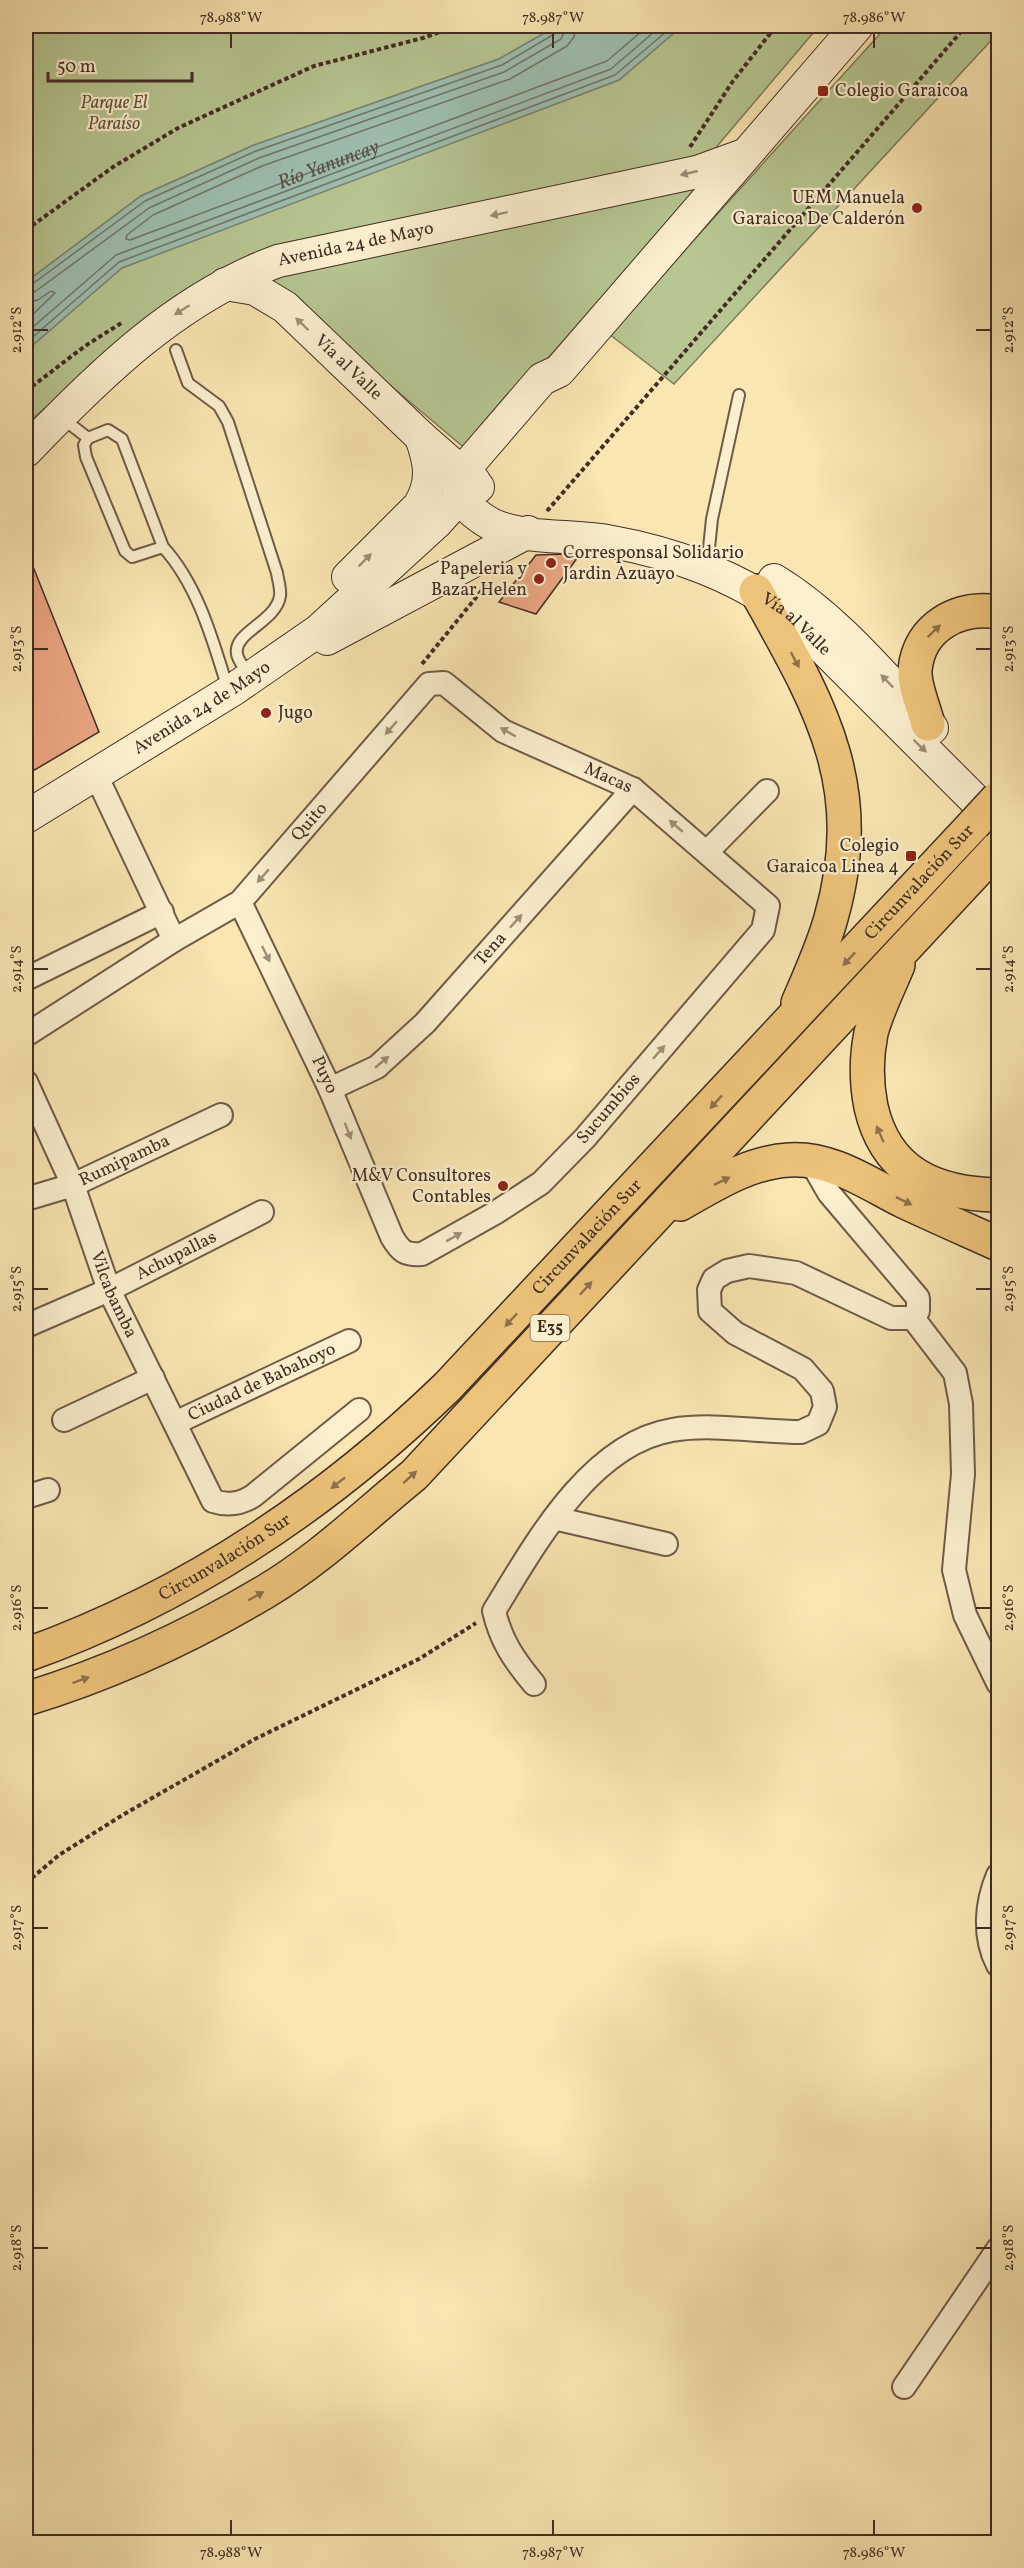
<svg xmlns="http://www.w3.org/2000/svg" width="1024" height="2568" font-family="Vollkorn,serif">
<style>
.green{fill:#b7c692;stroke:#7c7a5a;stroke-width:1.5}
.water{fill:#9ebfb0;stroke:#798578;stroke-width:1.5}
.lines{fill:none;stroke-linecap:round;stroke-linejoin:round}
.shore{stroke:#70766a;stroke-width:1.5}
.building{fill:#eaa582;stroke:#412d23;stroke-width:1.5}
.service-casing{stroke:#6f5b47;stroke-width:14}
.minor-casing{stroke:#6f5b47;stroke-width:26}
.secondary-casing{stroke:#412d23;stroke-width:34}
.trunk-casing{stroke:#412d23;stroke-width:36}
.path{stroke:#412d23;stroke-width:4;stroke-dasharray:4.5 3;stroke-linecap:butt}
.service{stroke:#fbefce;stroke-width:10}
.minor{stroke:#fbefce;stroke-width:22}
.secondary{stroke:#fbefce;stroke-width:32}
.trunk{stroke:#ecc37a;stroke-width:33}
.trunk-bridge-casing{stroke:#412d23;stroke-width:36;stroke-linecap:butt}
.trunk-bridge{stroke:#ecc37a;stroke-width:33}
.oneway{fill:#9e8e78}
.oneway2{fill:#8e704a}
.ticks{fill:none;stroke:#412d23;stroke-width:2}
.poi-dot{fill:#8f2418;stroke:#fbefce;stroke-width:2}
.labels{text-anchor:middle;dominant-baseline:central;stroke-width:4.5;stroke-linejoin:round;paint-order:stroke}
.shield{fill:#fbefce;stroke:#796756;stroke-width:1.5}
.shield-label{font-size:16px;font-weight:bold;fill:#412d23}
.poi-label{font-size:18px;fill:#412d23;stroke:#fbefce;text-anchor:end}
.park-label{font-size:18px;font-style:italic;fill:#5e533f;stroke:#fbefce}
.street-label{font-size:18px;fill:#412d23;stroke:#fbefce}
.water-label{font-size:20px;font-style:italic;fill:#585246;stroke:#fbefce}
.neatline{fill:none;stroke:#412d23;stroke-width:2}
.ticks-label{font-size:15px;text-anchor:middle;fill:#412d23}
</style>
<rect width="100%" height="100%" fill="#f9e6b3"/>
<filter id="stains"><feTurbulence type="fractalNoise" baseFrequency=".00333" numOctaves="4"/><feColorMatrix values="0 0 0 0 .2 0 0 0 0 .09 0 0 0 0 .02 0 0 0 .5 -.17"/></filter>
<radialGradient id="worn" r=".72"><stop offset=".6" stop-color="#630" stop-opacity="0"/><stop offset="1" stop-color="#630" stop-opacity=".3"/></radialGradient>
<path class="green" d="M26,26H557L499,59L254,145L141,196L26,282Z
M682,26H819L707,158L305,245L159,312L26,424V351L121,268L619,80Z
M887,26H998V33L674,384L609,334Z
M704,181L467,450L264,279Z"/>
<path class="water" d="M557,26H682L619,80L122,268L26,351V282L141,196L254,145L499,59Z"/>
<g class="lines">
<g class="shore">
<path id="s1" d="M576,26L574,37L567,46L510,79L262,166L153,215L127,235L126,239L130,240L607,61L648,26"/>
<path d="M26,286L31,285L145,201L256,151L502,65L556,33L559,26"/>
<path d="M26,294L36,291L149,208L259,158L504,72L561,39L567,26"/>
<path d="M26,303L38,300L51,291L55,293L26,321"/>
<path d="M26,333L116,255L611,69L661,26"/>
<path d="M26,343L119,262L615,75L673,26"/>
</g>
</g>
<path class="building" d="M26,549L99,732L26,775Z
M564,554L578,557L536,614L499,602L536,555Z"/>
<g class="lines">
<g class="service-casing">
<path id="service" d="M176,350L188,383L219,406L228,422L277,573C278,580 281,589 280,596C276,622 233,632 237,654C238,661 245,668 248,674
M62,418L88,438
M163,547L132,557L125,551L86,457L84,445L88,438L108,430L122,439L163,547C198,585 213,641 228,689
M709,548L712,519L739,395"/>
</g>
<g class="minor-casing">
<g id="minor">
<path d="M95,773L174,940"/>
<path d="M707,852L767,791"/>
<path d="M26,979L162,912"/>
<path id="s2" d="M26,1035L174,940L240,902L429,684L444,683L503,731L633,789L768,906L763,930L585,1138L541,1183L495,1213L422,1254C405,1255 401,1252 392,1237L330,1089L240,902"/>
<path id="s3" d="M26,1082L73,1185L109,1290L213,1501C228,1506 240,1504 253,1496L359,1410"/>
<path id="s4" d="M330,1089L377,1067L425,1023L633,789"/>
<path id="s5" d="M26,1199L73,1185L221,1115"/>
<path d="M913,1318L955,1373L961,1404L963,1474L954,1570L965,1615L998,1683"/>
<path id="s6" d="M26,1326L109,1290L262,1212"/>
<path d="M64,1420L153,1378"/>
<path id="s7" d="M175,1423L349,1341"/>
<path d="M26,1497L48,1490"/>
<path d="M554,1518L666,1544"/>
<path d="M534,1684C514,1660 501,1641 494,1611C534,1546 589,1444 672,1430C713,1423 759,1432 801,1432L818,1424L825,1407L822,1391L803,1369L735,1333L710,1311L709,1290L714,1279L727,1271L749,1266L796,1273L891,1318H913L918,1311V1298L829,1193L810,1160"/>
<path d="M998,1875C986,1903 983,1937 998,1965"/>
<path d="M904,2387L998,2249"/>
</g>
</g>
<g class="secondary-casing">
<g id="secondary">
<path id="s8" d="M857,26L559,371L542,379L461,473C459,480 456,487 460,495C464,507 486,523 498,527C531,539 572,535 607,541C675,553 733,575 789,614L998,823"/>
<path id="s9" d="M225,284L255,289L285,307L421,437L478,487"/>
<path id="s10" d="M26,451C99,375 177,298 278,261L697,172L744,155"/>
<path d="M348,577L419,506C434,481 430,463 421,437"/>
<path d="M774,580C835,617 883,676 932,728"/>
<path d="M327,639L528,532"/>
<path id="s11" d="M26,817L234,689L318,631L436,523L474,481"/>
</g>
</g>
<g class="trunk-casing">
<g id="trunk">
<path d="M756,591C819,704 869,784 831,918C823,947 810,975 798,1003"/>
<path d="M928,724C924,708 914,686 915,670C919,626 959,606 998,612"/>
<path d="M898,965C889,987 877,1010 871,1033C866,1058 866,1082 871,1107C886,1173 935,1194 998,1195"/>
<path d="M680,1204C714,1185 749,1162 789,1160C831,1157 867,1183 903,1201C935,1216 967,1230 998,1244"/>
<path id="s12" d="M26,1655C185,1598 326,1504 447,1387L974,824"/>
<path d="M26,1699C108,1674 189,1637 263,1593C318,1561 365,1515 414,1475L998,848"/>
</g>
</g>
<path class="path" d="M690,147L733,81L776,26
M26,230L113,167L178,128L314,66L423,38L457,26
M26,391L85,346L123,322
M547,511L966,26
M422,664L487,584
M26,1883L59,1855L121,1816L255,1739L419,1659L476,1623"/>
<use href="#service" class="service"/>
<use href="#minor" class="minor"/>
<use href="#secondary" class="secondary"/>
<use href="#trunk" class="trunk"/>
<g class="trunk-bridge-casing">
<path id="trunk-bridge" d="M974,824L998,798"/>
</g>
<use href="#trunk-bridge" class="trunk-bridge"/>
</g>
<defs><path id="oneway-solid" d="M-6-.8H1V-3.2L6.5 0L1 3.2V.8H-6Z" transform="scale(1.5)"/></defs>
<g class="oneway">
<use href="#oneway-solid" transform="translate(689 173) rotate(167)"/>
<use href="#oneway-solid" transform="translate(499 214) rotate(168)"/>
<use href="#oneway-solid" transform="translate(182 310) rotate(148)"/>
<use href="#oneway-solid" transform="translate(302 324) rotate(-136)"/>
<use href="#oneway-solid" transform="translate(365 560) rotate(-45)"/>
<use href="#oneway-solid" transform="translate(887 681) rotate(-134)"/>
<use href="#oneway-solid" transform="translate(391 728) rotate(131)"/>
<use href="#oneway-solid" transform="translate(508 732) rotate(-150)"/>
<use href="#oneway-solid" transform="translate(920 746) rotate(44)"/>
<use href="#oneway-solid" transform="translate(676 826) rotate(-139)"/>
<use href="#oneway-solid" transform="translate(263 876) rotate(131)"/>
<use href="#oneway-solid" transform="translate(516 921) rotate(-48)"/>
<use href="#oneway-solid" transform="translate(266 954) rotate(64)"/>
<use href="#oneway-solid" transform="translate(659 1052) rotate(-49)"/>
<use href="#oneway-solid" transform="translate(382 1062) rotate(-40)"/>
<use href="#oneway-solid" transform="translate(348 1131) rotate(68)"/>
<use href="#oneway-solid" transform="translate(454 1237) rotate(-29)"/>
</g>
<g class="oneway2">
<use href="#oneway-solid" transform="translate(934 631) rotate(-44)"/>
<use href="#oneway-solid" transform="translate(795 660) rotate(62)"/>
<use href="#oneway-solid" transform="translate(849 959) rotate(133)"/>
<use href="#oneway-solid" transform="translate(716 1102) rotate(133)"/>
<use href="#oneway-solid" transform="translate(880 1134) rotate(-114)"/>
<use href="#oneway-solid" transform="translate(722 1181) rotate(-26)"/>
<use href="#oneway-solid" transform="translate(904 1201) rotate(26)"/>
<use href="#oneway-solid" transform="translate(586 1288) rotate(-48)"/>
<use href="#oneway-solid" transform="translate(511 1320) rotate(133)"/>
<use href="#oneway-solid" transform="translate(410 1477) rotate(-42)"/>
<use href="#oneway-solid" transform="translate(338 1483) rotate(142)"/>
<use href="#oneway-solid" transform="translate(256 1596) rotate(-29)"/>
<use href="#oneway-solid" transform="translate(81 1680) rotate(-20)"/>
</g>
<path class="ticks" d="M231,33V48M553,33V48M874,33V48M33,330H48M976,330H991M33,649H48M976,649H991M33,969H48M976,969H991M33,1289H48M976,1289H991M33,1608H48M976,1608H991M33,1928H48M976,1928H991M33,2248H48M976,2248H991M231,2520V2535M553,2520V2535M874,2520V2535"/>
<g class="poi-dot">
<rect x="817" y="85" width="12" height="12" rx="3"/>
<circle cx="917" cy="208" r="6"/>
<circle cx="551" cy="563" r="6"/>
<circle cx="539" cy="579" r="6"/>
<circle cx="266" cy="713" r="6"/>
<rect x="905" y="850" width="12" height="12" rx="3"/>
<circle cx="503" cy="1186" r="6"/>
</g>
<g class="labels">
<rect class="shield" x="530.5" y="1315" width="39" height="26" rx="4.5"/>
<g class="shield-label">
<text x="550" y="1328">E35</text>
</g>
<g class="poi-label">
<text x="835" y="91" text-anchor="start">Colegio Garaicoa</text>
<text x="905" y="198">UEM Manuela<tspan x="905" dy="21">Garaicoa De Calderón</tspan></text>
<text x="563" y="553" text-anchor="start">Corresponsal Solidario<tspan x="563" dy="21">Jardin Azuayo</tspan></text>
<text x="527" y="569">Papeleria y<tspan x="527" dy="21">Bazar Helen</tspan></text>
<text x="278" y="713" text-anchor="start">Jugo</text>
<text x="899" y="846">Colegio<tspan x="899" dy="21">Garaicoa Linea 4</tspan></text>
<text x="491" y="1176">M&amp;V Consultores<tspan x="491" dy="21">Contables</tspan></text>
</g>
<g class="park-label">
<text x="114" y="103">Parque El<tspan x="114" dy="21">Paraíso</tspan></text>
</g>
<g class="street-label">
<text stroke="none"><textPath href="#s10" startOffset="398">Avenida 24 de Mayo</textPath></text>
<text stroke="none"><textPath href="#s9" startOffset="153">Vía al Valle</textPath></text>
<text stroke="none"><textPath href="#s8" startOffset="992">Vía al Valle</textPath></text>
<text stroke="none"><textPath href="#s11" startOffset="207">Avenida 24 de Mayo</textPath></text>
<text stroke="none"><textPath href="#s2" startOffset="747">Macas</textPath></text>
<text stroke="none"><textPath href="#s2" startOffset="358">Quito</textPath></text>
<text stroke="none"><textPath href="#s12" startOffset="1194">Circunvalación Sur</textPath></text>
<text stroke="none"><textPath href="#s4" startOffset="216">Tena</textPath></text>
<text transform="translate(324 1075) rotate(65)">Puyo</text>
<text transform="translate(609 1109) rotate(-49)">Sucumbios</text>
<text stroke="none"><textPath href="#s5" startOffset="106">Rumipamba</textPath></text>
<text stroke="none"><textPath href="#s12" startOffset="708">Circunvalación Sur</textPath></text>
<text stroke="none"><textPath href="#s6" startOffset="166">Achupallas</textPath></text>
<text stroke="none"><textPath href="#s3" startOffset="230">Vilcabamba</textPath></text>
<text stroke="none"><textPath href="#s7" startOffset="96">Ciudad de Babahoyo</textPath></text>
<text stroke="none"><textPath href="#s12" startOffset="222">Circunvalación Sur</textPath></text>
</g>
<g class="water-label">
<text stroke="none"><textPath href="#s1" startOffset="724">Río Yanuncay</textPath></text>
</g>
</g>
<rect width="1024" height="2568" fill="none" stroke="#f9e6b3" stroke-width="66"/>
<path d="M48 72v9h144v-9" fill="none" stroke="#412d23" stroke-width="3"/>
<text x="57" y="72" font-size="18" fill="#412d23" stroke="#fbefce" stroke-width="4.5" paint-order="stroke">50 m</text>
<rect x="33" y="33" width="958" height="2502" class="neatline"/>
<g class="ticks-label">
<text x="231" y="22">78.988°W</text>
<text x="553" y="22">78.987°W</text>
<text x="874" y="22">78.986°W</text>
<text transform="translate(16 330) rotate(-90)" y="5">2.912°S</text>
<text transform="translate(1008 330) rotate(-90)" y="5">2.912°S</text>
<text transform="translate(16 649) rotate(-90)" y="5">2.913°S</text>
<text transform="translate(1008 649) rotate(-90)" y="5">2.913°S</text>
<text transform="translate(16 969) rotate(-90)" y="5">2.914°S</text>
<text transform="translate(1008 969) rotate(-90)" y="5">2.914°S</text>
<text transform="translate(16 1289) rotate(-90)" y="5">2.915°S</text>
<text transform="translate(1008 1289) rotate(-90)" y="5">2.915°S</text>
<text transform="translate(16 1608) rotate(-90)" y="5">2.916°S</text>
<text transform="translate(1008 1608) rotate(-90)" y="5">2.916°S</text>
<text transform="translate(16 1928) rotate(-90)" y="5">2.917°S</text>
<text transform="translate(1008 1928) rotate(-90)" y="5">2.917°S</text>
<text transform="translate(16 2248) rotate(-90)" y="5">2.918°S</text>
<text transform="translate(1008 2248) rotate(-90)" y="5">2.918°S</text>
<text x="231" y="2557">78.988°W</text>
<text x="553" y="2557">78.987°W</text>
<text x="874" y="2557">78.986°W</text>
</g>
<rect width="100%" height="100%" filter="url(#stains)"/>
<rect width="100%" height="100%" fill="url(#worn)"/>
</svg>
